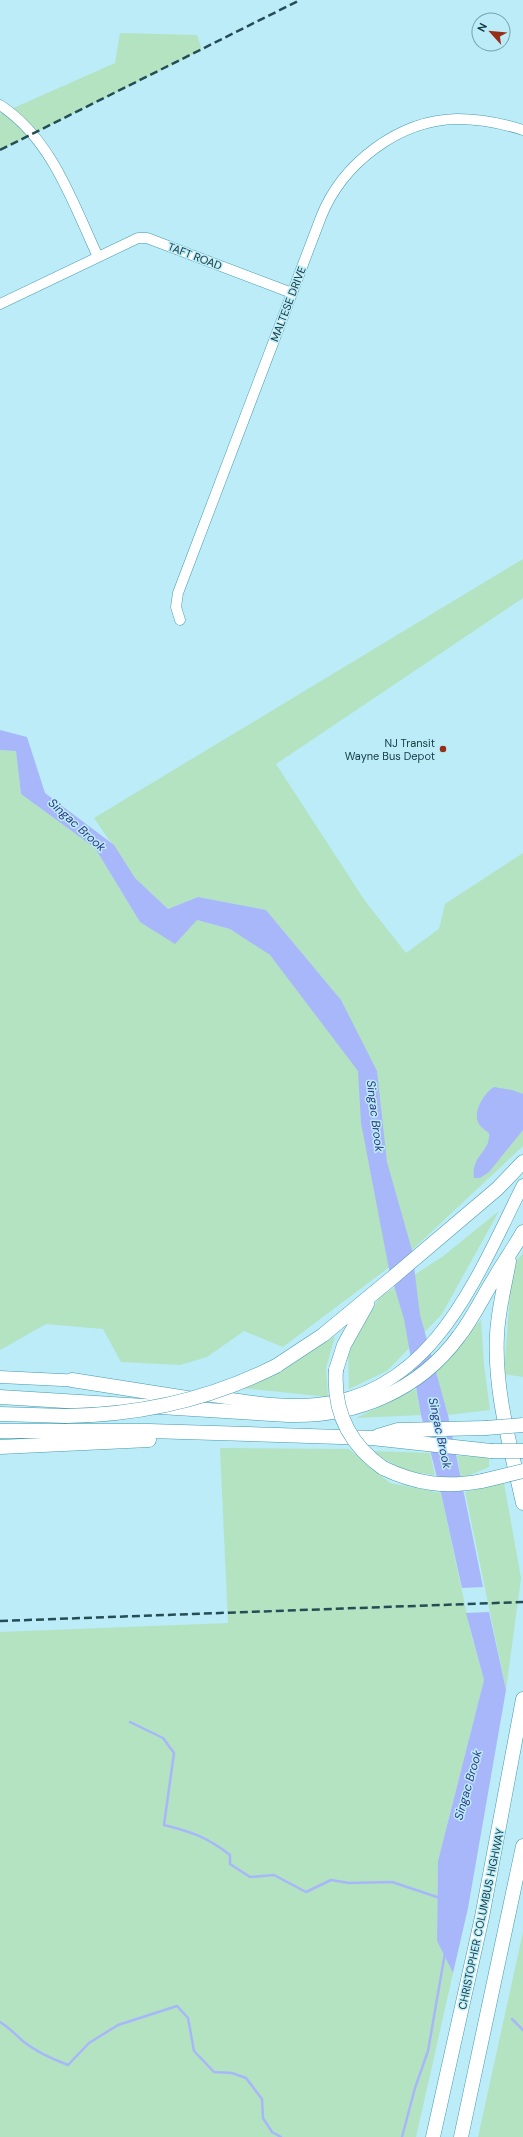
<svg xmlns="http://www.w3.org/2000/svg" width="523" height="2137" font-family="'DM Sans',sans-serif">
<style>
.green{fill:#b3e3c1}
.water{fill:#a8b7fa}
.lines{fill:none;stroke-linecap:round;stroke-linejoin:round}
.stream{stroke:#a8b7fa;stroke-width:2.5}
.minor-casing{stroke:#449bae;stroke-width:11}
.major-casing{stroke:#449bae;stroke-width:13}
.highway-casing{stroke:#449bae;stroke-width:15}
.minor{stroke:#fff;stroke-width:10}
.major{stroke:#fff;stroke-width:12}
.highway{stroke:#fff;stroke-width:14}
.rail{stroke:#264d55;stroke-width:2.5;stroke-dasharray:8 4;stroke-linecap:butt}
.highway-bridge-casing{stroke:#449bae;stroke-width:15;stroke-linecap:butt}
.highway-bridge{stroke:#fff;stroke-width:14}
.poi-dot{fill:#972f16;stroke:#bbecf8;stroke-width:1.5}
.labels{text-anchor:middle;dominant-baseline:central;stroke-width:3;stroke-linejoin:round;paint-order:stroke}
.street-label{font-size:11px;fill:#133840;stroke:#bbecf8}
.poi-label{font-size:11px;fill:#133840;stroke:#bbecf8;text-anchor:end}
.water-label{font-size:12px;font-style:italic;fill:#2f3783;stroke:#bbecf8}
</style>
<rect width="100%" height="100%" fill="#bbecf8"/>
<path class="green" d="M120,33L197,35L202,50L0,150V114L115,63Z
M523,559V598L276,764L365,901L406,953L439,929L445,904L523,853V1146L412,1250L283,1347L244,1331L207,1357L180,1365L121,1362L103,1329L46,1324L0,1350V750L16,751L21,794L95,848L140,922L197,920L230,929L340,999L266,910L198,897L168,909L135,878L94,818Z
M499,1211L442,1314L387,1371L349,1389L348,1348L380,1297L442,1257Z
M523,1253V1377L504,1374L512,1266Z
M481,1320L484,1365L490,1410L448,1415L435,1371Z
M335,1336L326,1368L328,1397L241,1388L292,1364Z
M416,1389L421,1415L356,1418Z
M220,1448L349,1449L390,1483L441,1493L471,1633L484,1680L438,1861L437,1941L453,1973L416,2137H0V1632L228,1623Z
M371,1451L430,1453L435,1475L405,1471Z
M457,1456L489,1457V1467L465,1477H461Z
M504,1483L521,1578L506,1690L465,1492Z
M523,1932V2137H478Z"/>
<path class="water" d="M0,730L27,737L45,793L114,845L135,878L168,909L198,897L266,910L341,1000L377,1071L387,1162L412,1250L420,1315L448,1415L483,1587L462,1588L441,1493L421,1415L404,1319L389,1269L361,1123L358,1071L270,955L230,929L197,920L175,944L140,922L95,848L21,794L16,751L0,750Z
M494,1087L512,1090L523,1094V1130L489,1172L480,1178H474C471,1155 491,1152 489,1133C485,1130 480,1127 478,1122C473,1111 485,1092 494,1087Z
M489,1612L506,1690L468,1908L453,1973L437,1941L438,1861L484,1680L466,1613Z"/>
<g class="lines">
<path class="stream" d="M130,1722L163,1738L174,1753L164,1825C192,1832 207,1837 230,1855V1864L250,1877L274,1875L306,1892L331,1880L349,1883L392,1882L440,1898
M512,2019L523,2030
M0,2022C10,2028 16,2035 24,2042C38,2053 52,2059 68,2065L89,2043L118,2025L177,2006L188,2018L194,2051L214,2072L232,2073L246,2078L262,2099L263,2118L272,2132L281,2137
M402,2137L415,2088L428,2051L445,1953"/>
<g class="minor-casing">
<path id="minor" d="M0,105C52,139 73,203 98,257
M0,304L138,238H147L292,293
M180,620L176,607L178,593L321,217C342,164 398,120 457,119C480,119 501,123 523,130"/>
</g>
<g class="major-casing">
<path id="major" d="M0,1377L82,1381
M205,1395C242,1400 280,1408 317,1404C434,1393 477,1276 523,1185"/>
</g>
<g class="highway-casing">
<path id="highway" d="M509,1261C505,1285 498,1310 497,1335C494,1392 511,1448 523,1503
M276,1366L323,1335L392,1278L497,1189L523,1162
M336,1370L344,1345L367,1304
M72,1380L193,1399
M0,1397L288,1415C355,1417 419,1391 459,1336C473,1318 482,1298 494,1279C503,1263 514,1248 523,1232
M0,1414L66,1416
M0,1431H149L372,1438L491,1451
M378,1436L398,1430L486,1428
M0,1447L149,1440
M383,1468C416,1484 446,1488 482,1481
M433,2137L482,1917L523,1699
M461,2137L523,1846"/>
</g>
<use href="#minor" class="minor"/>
<use href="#major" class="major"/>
<use href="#highway" class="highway"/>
<path class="rail" d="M0,150L300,0
M0,1621L523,1602"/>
<g class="highway-bridge-casing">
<path id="highway-bridge" d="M336,1370C333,1412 349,1444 383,1468
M66,1416C140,1415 209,1400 276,1366
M486,1428L523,1425
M491,1451H523
M482,1481L523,1471"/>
</g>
<use href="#highway-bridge" class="highway-bridge"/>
</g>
<circle class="poi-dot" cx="443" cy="749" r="4"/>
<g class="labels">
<g class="street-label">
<text transform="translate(195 256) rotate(21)">TAFT ROAD</text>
<text transform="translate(288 304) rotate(-69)">MALTESE DRIVE</text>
<text transform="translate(481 1919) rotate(-78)">CHRISTOPHER COLUMBUS HIGHWAY</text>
</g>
<g class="poi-label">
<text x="435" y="743">NJ Transit<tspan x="435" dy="13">Wayne Bus Depot</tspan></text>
</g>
<g class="water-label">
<text transform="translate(77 825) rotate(42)">Singac Brook</text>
<text transform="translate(375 1116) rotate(83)">Singac Brook</text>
<text transform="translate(440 1433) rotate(78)">Singac Brook</text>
<text transform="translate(468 1785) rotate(-74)">Singac Brook</text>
</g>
</g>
<g transform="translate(491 32) rotate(297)"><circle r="19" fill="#bbecf8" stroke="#78a4ae"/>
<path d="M0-3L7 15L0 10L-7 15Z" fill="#972f16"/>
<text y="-6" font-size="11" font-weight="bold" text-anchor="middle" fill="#133840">N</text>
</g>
</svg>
